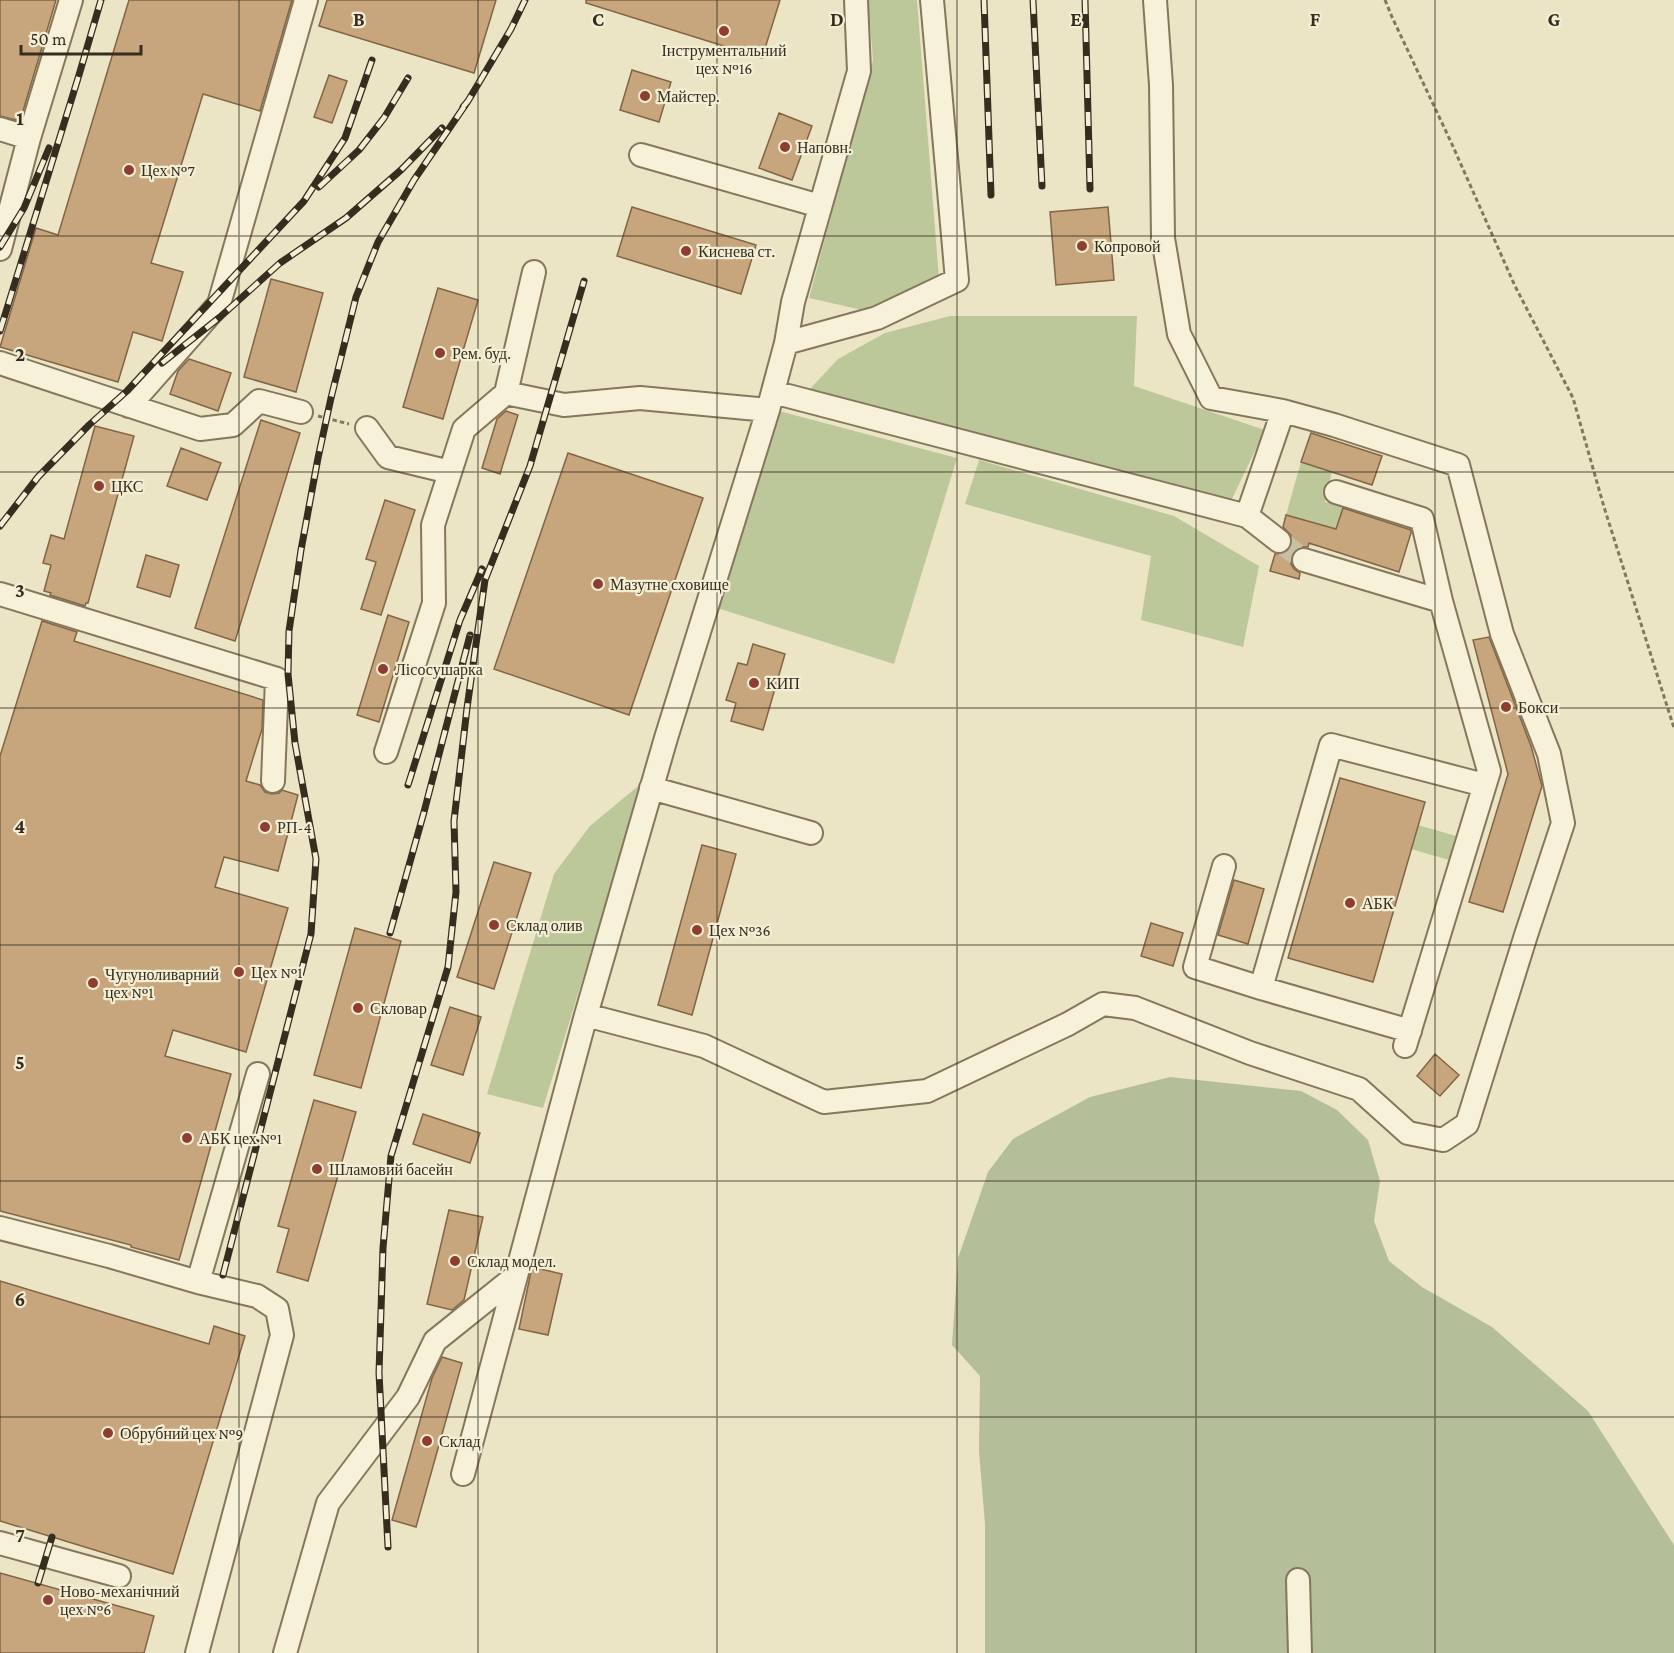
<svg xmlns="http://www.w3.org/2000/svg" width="1674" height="1653" font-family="'Crimson Pro',serif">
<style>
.green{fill:#bdc89a}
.cemetery{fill:#b4be98}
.building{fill:#c7a67e;stroke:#826544;stroke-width:1.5}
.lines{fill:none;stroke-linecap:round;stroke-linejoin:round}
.minor-tunnel{stroke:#c7c0a4;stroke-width:22;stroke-dasharray:22 11;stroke-linecap:butt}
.minor-casing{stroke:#85775c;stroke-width:26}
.path{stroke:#85775c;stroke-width:3;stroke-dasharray:4.5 3;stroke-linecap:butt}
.minor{stroke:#f6f1d8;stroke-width:22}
.rail-casing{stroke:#362d1f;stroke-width:7}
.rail{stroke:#f3eed4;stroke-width:4.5;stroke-dasharray:14;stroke-linecap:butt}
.grid{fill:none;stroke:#362d1f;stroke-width:1.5;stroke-opacity:0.55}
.poi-dot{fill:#903d31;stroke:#f3eed4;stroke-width:2}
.labels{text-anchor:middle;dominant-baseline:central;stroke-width:4.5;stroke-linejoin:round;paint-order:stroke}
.poi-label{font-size:16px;fill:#362d1f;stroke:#f3eed4;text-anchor:start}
.grid-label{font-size:20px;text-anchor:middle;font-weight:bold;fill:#362d1f;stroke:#f3eed4;stroke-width:4.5;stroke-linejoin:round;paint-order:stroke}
</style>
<rect width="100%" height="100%" fill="#ebe5c5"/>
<path class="green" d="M868,0H917L939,279L862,310L809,298L873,60Z
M950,316H1137L1134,386L1265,430L1231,501L808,391L838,359L885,333Z
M779,411L957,458L894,664L717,608Z
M979,460L1174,516L1259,566L1243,647L1141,620L1151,556L965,504Z
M1301,462L1332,472L1325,502L1343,507L1330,549L1309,545L1315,523L1286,515Z
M643,782L543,1108L487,1094L554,874L590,826Z
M1418,825L1456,836L1449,860L1411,849Z"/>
<path class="cemetery" d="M1170,1077L1301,1091L1337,1110L1368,1140L1380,1181L1374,1221L1389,1261L1422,1287L1492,1327L1588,1411L1674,1545V1653H985V1524L979,1451L980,1376L952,1345L958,1258L988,1172L1013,1139L1090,1097Z"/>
<path class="building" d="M0,0H56L20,121L0,116Z
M129,0H292L260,111L203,94L151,263L183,272L162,341L133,332L118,382L0,347L36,228L58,235Z
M327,0H496L474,73L319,26Z
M586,0H780L762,58L586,3Z
M632,70L671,82L659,122L620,110Z
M329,75L347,81L332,123L314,117Z
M779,113L812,126L792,180L759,168Z
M632,207L756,245L741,294L617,256Z
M1108,207L1114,280L1056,285L1050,212Z
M271,279L323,293L296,392L244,377Z
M438,288L478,300L443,419L403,407Z
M189,359L231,373L218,411L170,394L178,371Z
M506,411L518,415L500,474L482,468L497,419Z
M261,420L300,433L235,641L195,628Z
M95,426L134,436L88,603H86L85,606L50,595L51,593L44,591L51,565L43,563L51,535L64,539Z
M1311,433L1382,456L1372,485L1301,462Z
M181,448L221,463L207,500L167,486Z
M568,453L703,498L629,715L494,669Z
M385,500L415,510L381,615L361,609L376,562L366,559Z
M1343,508L1411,530V533L1399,572L1309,543L1308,547H1301L1295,550L1291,557V564L1294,569L1300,573L1299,579L1270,571L1275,554L1285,553L1290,549L1292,543L1291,535L1283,527L1286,515L1336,529Z
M146,555L179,565L170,597L137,587Z
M388,615L409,622L379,722L357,715Z
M42,621L77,632L74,641L263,700L262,729L246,781L260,785L265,792L272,794L279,793L282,790L298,795L278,871L224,857L215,887L288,908L246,1052L173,1030L165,1056L231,1074L179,1260L131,1247V1245L0,1211V756Z
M1489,637L1531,746L1542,786L1503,912L1469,902L1508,774L1473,640Z
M753,644L785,654L763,730L731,721L736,703L726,700L738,663L747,665Z
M1340,778L1425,802L1373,982L1288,958Z
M702,845L736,854L692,1015L658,1005Z
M494,862L531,873L494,989L457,977Z
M1234,880L1264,889L1248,944L1218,935Z
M1151,923L1183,933L1173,966L1141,956Z
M355,928L401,941L361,1088L314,1075Z
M450,1007L481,1017L463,1075L431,1065Z
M1435,1054L1459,1075L1440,1096L1417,1076Z
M314,1100L356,1112L308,1281L277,1272L289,1229L278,1226Z
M423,1114L480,1133L470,1163L413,1144Z
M449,1210L483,1217L464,1300L452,1310L427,1304Z
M532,1267L562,1274L548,1335L519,1329Z
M0,1281L209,1344L214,1326L245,1336L173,1574L0,1521Z
M442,1357L462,1363L416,1527L392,1520L432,1378Z
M0,1573L154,1616L144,1653H0Z"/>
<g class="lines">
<path class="minor-tunnel" d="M1279,541L1304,560"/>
<g class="minor-casing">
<path id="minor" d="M1155,0L1161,85L1163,238L1179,334L1211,398L1283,411
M0,129L29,138L71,0
M641,155L820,206
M0,249L29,138
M786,343L877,318L957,280L932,0
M0,363L200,429L233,425L259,401L301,412
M773,392L1247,516L1279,541
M506,393L564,405L640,398L768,410
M129,406L219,304L306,0
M367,428L388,457L450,472
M1304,560L1441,601L1422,519L1336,492
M0,594L277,679L273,781
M386,752L434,603L433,525L464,429L506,393L534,272
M651,788L811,833
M1224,866L1195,967L1261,988
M586,1015L704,1046L824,1102L927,1091L1068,1024L1103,1004L1135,1008L1250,1053L1359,1089L1408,1133L1443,1140L1467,1124L1526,935L1563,823L1549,754L1502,634L1458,465L1334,425L1283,411L1247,516
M1410,1031L1261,988L1331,745L1484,785
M1405,1046L1489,771L1441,601
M0,1228L109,1256L198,1282L257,1296L277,1309L282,1335L197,1653
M198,1282L258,1074
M463,1474L586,1015L666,738L768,410L786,343L793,302L859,71L856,0
M0,1543L119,1576
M1298,1580L1300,1653
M285,1653L328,1503L408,1397L435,1341L516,1276"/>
</g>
<path class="path" d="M1385,0L1392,17L1451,142L1515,286L1573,398L1604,507L1674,728
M318,416L349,424"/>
<use href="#minor" class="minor"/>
<g class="rail-casing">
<path id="rail" d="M984,0L991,195
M1033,0L1042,186
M1085,0L1090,189
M463,107L468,101L511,29L525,0
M319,187L359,150L384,118L408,78
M0,247L24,208L49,148
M0,331L79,75L101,0
M162,363L220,317L280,263L346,218L401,170L442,128
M0,526L38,477L89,425L127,391L304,201L345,138L372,60
M408,785L460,620L482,569
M390,933L424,812L470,635
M223,1275L311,934L316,859L295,743L288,674L289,631L301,550L318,458L331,398L356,297L378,242L414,180L468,101
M388,1547L379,1373L383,1248L391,1156L448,967L456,892L454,821L467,708L485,580L530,466L584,281
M38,1583L52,1537"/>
</g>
<use href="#rail" class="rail"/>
</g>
<path class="grid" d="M239,0V1653M478,0V1653M717,0V1653M957,0V1653M1196,0V1653M1435,0V1653M0,236H1674M0,472H1674M0,708H1674M0,945H1674M0,1181H1674M0,1417H1674"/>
<g class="poi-dot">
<circle cx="724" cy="31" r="6"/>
<circle cx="645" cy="96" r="6"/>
<circle cx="785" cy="147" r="6"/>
<circle cx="129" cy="170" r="6"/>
<circle cx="1082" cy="246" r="6"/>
<circle cx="686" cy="251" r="6"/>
<circle cx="440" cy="353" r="6"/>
<circle cx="99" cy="486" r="6"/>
<circle cx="598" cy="584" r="6"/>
<circle cx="383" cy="669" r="6"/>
<circle cx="754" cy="683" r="6"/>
<circle cx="1506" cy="707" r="6"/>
<circle cx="265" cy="827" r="6"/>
<circle cx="1350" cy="903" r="6"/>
<circle cx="494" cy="925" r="6"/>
<circle cx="697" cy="930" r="6"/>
<circle cx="239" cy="972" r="6"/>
<circle cx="93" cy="983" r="6"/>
<circle cx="358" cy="1008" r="6"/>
<circle cx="187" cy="1138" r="6"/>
<circle cx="317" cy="1169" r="6"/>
<circle cx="455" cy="1261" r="6"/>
<circle cx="108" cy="1433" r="6"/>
<circle cx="427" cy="1441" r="6"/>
<circle cx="48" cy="1600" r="6"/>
</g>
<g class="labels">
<g class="poi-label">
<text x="724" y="50" text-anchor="middle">Інструментальний<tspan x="724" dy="18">цех №16</tspan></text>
<text x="657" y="96">Майстер.</text>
<text x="797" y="147">Наповн.</text>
<text x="141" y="170">Цех №7</text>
<text x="1094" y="246">Копровой</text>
<text x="698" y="251">Киснева ст.</text>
<text x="452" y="353">Рем. буд.</text>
<text x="111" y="486">ЦКС</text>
<text x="610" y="584">Мазутне сховище</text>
<text x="395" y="669">Лісосушарка</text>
<text x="766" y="683">КИП</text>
<text x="1518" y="707">Бокси</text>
<text x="277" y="827">РП-4</text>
<text x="1362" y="903">АБК</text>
<text x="506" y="925">Склад олив</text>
<text x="709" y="930">Цех №36</text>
<text x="251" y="972">Цех №1</text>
<text x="105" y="974">Чугуноливарний<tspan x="105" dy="18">цех №1</tspan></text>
<text x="370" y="1008">Скловар</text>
<text x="199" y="1138">АБК цех №1</text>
<text x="329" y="1169">Шламовий басейн</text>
<text x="467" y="1261">Склад модел.</text>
<text x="120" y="1433">Обрубний цех №9</text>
<text x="439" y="1441">Склад</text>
<text x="60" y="1591">Ново-механічний<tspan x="60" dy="18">цех №6</tspan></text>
</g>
</g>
<g class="grid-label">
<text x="359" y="26">B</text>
<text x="598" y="26">C</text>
<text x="837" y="26">D</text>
<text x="1076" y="26">E</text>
<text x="1315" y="26">F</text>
<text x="1554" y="26">G</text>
<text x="20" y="125">1</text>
<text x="20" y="361">2</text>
<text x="20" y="597">3</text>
<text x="20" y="833">4</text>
<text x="20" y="1069">5</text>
<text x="20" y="1306">6</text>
<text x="20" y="1542">7</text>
</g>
<path d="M21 45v9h120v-9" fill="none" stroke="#362d1f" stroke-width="3"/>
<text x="30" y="45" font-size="18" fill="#362d1f" stroke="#f3eed4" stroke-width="4.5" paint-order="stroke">50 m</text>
</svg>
